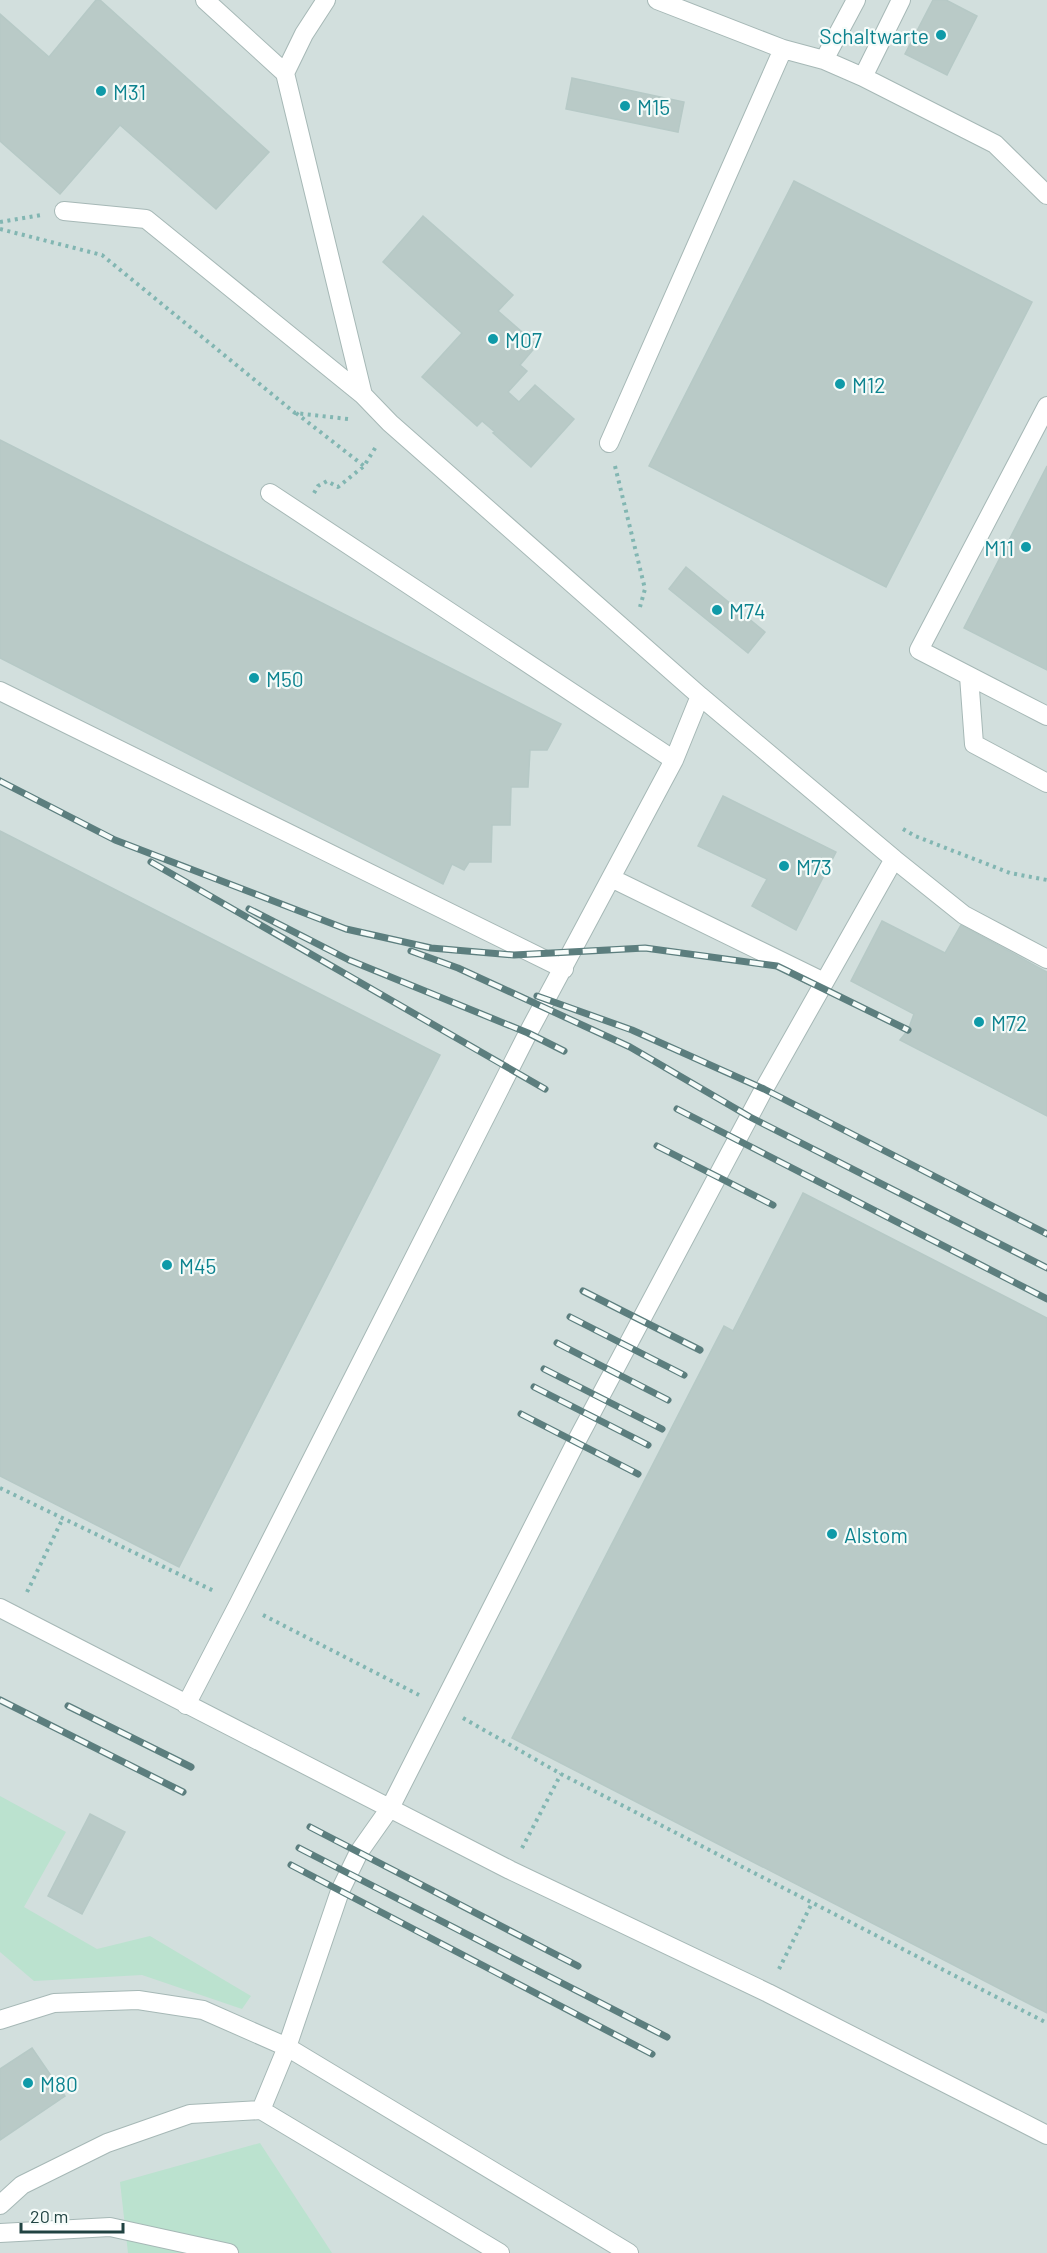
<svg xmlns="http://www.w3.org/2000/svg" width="1047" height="2253" font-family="Barlow,sans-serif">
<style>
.built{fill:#d2dfdd}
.green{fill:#bbe2cf}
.building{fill:#b9cac7;stroke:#b6c9c6;stroke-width:1.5}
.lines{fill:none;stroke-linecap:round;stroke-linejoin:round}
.service-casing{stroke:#a6b8b6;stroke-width:20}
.path{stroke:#82b6b2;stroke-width:4;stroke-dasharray:3 4.5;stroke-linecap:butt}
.service{stroke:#fff;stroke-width:18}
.rail-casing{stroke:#5c7e7e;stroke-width:7}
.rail{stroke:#f5fbf9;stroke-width:4.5;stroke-dasharray:14;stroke-linecap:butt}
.culture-dot{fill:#0f9aa8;stroke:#f5fbf9;stroke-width:2}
.labels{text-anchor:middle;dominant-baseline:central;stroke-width:4.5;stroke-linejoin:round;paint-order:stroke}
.culture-label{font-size:21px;fill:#0d838f;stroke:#f5fbf9;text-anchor:start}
</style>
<rect width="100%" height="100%" fill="#e4efed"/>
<path class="built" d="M0,0H1047V2253H0Z"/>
<path class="green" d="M0,1796L66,1832L24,1907L97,1949L150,1936L251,1996L242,2009L142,1975L34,1981L0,1952Z
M260,2143L332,2253H128L120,2182Z"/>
<path class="building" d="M96,0H100L269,152L216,209L120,125L60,194L0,141V14L49,57Z
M933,0H946L977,16L947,75L905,54Z
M572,78L684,102L678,132L566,109Z
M794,181L1032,302L886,587L649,466Z
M423,216L513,295L498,311L537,345L520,365L527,371L508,392L519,402L535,385L574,419L531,467L493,433L495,432L482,421L477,426L422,377L462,333L383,262Z
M0,440L561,724L547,750H530L528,787H511L510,825H492L491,862H469L464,870L452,864L443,884L0,658Z
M1047,466V670L964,628Z
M686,567L765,632L748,653L669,589Z
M723,796L836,852L796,930L752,906L767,879L698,846Z
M0,831L440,1055L179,1567L0,1476Z
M882,921L945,953L961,925L1047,972V1116L900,1040L908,1030L914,1014L851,981Z
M803,1193L1047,1318V2013L512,1738L724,1326L733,1331Z
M90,1814L125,1832L82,1914L48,1896Z
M32,2048L65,2096L0,2140V2069Z"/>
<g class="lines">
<g class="service-casing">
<path id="service" d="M205,0L285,73
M326,0L304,34L285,73L363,395L390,423L700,696L894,859L764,1089L576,1442L390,1808L359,1852L340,1891L287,2047L261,2110L500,2253
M657,0L783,49L824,60L863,77L995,144L1047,195
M824,60L856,0
M863,77L901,0
M64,211L146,219L363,395
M1047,406L919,650L1047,716
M609,443L783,49
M270,493L674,760
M969,676L974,744L1047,783
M0,691L564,969
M894,859L964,915L1047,959
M611,878L824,982
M0,1608L510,1870L768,1993L1047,2135
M186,1705L239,1603L528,1033L674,760L700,696
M0,2020L54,2003L138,2000L203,2010L287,2047L629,2253
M0,2205L22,2185L107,2143L190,2114L261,2110
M0,2233L110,2227L229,2253"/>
</g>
<path class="path" d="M0,222L41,215
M0,229L102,255L295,413L348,419
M296,413L364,466
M615,466L645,589L640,607
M314,493L318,486L327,481L338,487L364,466L377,445
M903,829L915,836L1010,873L1047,880
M0,1488L216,1592
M27,1592L62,1520
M263,1615L419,1695
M463,1718L561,1774L1047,2023
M522,1848L561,1774
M779,1969L812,1903"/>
<use href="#service" class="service"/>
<g class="rail-casing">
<path id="rail" d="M0,781L115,840L346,929L431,948L514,955L645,948L777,966L908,1030
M151,862L545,1089
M249,909L349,960L528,1033L564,1051
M411,951L458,968L630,1047L750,1117L1047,1268
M537,996L632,1030L764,1089L1047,1234
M677,1109L1047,1299
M657,1146L773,1205
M583,1291L700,1350
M570,1317L684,1375
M557,1343L668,1400
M544,1369L662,1429
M534,1387L648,1445
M521,1414L638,1474
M0,1700L183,1792
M68,1706L191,1767
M310,1827L578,1966
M299,1848L667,2037
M291,1865L652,2054"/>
</g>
<use href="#rail" class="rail"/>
</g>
<g class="culture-dot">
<circle cx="941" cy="35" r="6"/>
<circle cx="101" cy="91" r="6"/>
<circle cx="625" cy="106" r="6"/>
<circle cx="493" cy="339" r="6"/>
<circle cx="840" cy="384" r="6"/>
<circle cx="1026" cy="547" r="6"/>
<circle cx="717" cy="610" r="6"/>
<circle cx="254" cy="678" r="6"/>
<circle cx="784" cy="866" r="6"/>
<circle cx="979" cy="1022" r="6"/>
<circle cx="167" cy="1265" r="6"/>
<circle cx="832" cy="1534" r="6"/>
<circle cx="28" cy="2083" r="6"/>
</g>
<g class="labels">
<g class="culture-label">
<text x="929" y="35" text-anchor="end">Schaltwarte</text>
<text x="113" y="91">M31</text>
<text x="637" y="106">M15</text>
<text x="505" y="339">M07</text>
<text x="852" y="384">M12</text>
<text x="1014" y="547" text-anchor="end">M11</text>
<text x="729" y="610">M74</text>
<text x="266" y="678">M50</text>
<text x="796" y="866">M73</text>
<text x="991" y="1022">M72</text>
<text x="179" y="1265">M45</text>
<text x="844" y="1534">Alstom</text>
<text x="40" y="2083">M80</text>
</g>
</g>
<path d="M21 2223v9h102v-9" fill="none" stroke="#214342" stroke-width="3"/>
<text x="30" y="2223" font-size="18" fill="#214342" stroke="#f5fbf9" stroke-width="4.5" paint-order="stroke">20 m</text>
</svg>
